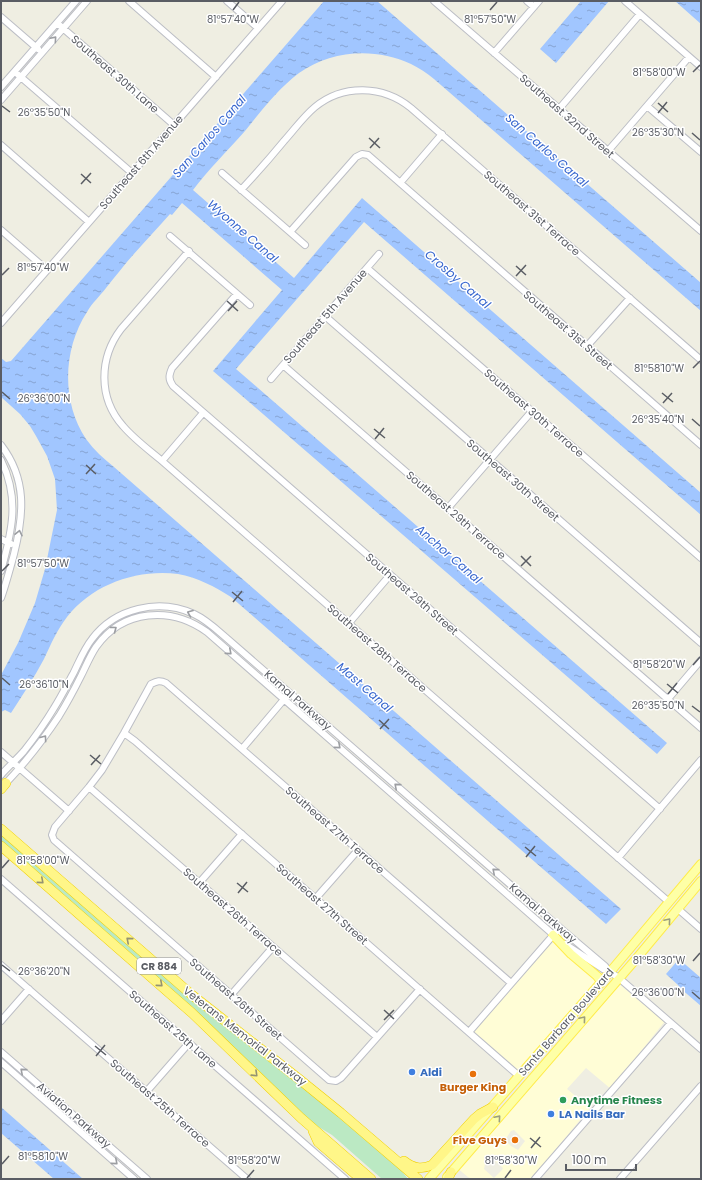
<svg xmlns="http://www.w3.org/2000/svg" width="702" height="1180" font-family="Poppins,sans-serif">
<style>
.commercial{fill:#fffdd6;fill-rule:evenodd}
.green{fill:#bbe9c3}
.water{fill:url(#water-ripples)}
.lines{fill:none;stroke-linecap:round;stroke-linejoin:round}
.minor-casing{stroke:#bcbec5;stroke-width:8}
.major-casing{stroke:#ffec4b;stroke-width:10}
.highway-casing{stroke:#f0cf00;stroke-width:10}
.minor{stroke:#fff;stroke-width:6}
.major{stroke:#feffa6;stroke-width:8}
.highway{stroke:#fff688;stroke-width:9}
.oneway{stroke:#9c9ea2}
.oneway2{stroke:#949371}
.oneway3{stroke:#9c9e7e}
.ticks{fill:none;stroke:#5a5d64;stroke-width:1.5}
.shop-dot{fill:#3f7fe0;stroke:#fff;stroke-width:1.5}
.food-dot{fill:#e8710a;stroke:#fff;stroke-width:1.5}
.leisure-dot{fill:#2e9e5b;stroke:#fff;stroke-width:1.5}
.labels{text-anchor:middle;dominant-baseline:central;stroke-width:3;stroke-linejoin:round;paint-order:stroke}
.shield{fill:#fff;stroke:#8c8e92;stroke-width:1}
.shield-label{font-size:10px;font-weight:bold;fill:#5a5d64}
.street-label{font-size:11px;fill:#5a5d64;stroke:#fff}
.shop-label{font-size:11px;font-weight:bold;fill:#366cbe;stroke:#fff;text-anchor:start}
.food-label{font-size:11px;font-weight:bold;fill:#c56008;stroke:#fff}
.leisure-label{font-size:11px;font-weight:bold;fill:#27864d;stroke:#fff;text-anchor:start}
.water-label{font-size:12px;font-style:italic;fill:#3867ce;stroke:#fff}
.ticks-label{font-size:10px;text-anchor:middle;fill:#5a5d64;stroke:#fff;stroke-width:3;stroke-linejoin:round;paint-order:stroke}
</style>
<defs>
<pattern id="water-ripples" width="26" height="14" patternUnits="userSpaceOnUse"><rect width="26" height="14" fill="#a1c6ff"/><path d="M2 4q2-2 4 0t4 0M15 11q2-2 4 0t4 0" fill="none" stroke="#86a4d2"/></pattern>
</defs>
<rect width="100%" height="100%" fill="#efeee2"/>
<path class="commercial" d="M549,935L597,981L517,1075L469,1033Z
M618,983L643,1004L657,1012L665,1021L611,1089L586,1068L567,1089L590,1108L531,1179H472L468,1177L457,1168ZM514,1130L525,1141L518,1150L511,1146L505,1140L511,1131ZM492,1158L503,1168L502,1170L494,1178L484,1169L485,1164Z"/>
<path class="green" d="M1,835L187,996L328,1107L401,1170L408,1179H382L332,1135L312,1123L162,981L1,841Z"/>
<path class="water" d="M324,1H377L701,283V311L434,79C427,73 419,68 411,64C375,47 331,50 299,73C278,89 261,111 245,131C228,150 208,170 193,190L294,278L362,198L701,493V515L364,222L236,369L667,743L657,754L213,371L282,290L182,203L172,215L170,214C158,228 145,241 133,255C124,265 115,277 106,288C100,296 92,303 87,312C63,349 61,401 86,439C94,450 104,459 114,467L621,909L606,924L231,597C215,587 197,577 178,574C137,569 93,584 67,617C57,630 51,644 44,659C34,678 22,696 11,713L5,710L1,712V675L18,643L35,603L45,569L57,510L55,479L47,456L36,436L30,426L20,414L1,397V358L6,362L11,361Z
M581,1H609L556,63L540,49Z
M675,1H701V24Z
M679,959L701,978V1006L680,988L678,985L666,974Z
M1,1107L83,1179H54L1,1133Z"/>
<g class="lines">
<g class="minor-casing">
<path id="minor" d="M129,1L216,77
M227,1L258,28
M434,1L701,231
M527,1L534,7
M625,1L701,67
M1,17L38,49
M57,23L174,125
M494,53L539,1
M15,72L132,173
M1,87L76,1
M1,100L87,1
M647,106L701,152
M559,109L640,14
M1,145L89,222
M608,151L689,57
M222,173L305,245
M400,183L442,134
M241,190C256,174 270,158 284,141C294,130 303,117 315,107C343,84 383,85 411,108L701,360
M1,230L47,270
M290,232L356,157L362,154L368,155L701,445
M170,236L250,305
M189,251L121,329C99,358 98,398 123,426C134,439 149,450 162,461L669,902
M367,268L701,558
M237,294L172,368C169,375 168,379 173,386L660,809
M325,316L701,643
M1,323L282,1
M587,346L630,298
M283,365L701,728
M271,379L379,254
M1,445C27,479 24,514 14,554C10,569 6,584 1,598
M1,460C20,498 12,532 1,571
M162,461L203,413
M448,508L532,411
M1,539L11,544
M349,623L390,575
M668,699L701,660
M124,733L135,741L519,1076
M242,749L286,697
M1,752L69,811
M1,775C8,767 17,759 24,751C35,737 45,723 54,708C61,697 67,685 73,674C79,662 84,649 92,639C115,608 159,598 194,614C205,619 214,627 223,635L566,933L605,966L609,971
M6,783C26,762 43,740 59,716C67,703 74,690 81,676C86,666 90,656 96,647C123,609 171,606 207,632L556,937
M89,787L377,1037
M618,858L701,760
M1,879L345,1179
M200,882L242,834
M316,898L358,850
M678,909L701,929
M565,944L603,969L610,972L619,978L701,1049
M1,965L247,1179
M420,989L341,1078L336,1081L329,1080L54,840L52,835L55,827L89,787L102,770L124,733L151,684C157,681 160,680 166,683L511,983
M231,995L273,947
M1,1021L29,989
M469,1032L556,932
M1,1052L147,1179
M1,1062L134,1179
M147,1091L189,1043
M535,1179L671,1023
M620,1179L701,1086"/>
</g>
<g class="major-casing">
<path id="major" d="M553,935L571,954L597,976L600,980V984
M447,1177L636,959L701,881
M429,1179L610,972L701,864"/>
</g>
<g class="highway-casing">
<path id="highway" d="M1,789L6,783
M1,829L192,995L299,1079L341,1113L418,1179
M1,846L192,1013L301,1118L371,1179
M313,1131L318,1142L361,1179
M404,1161C413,1168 421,1170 432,1165L474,1119L480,1114L493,1107
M448,1179L451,1172"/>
</g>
<use href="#minor" class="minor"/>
<use href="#major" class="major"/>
<use href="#highway" class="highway"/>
</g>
<defs><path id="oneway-chevron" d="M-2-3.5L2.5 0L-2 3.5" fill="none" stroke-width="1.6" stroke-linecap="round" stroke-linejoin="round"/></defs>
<g class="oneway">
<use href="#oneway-chevron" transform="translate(54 39) rotate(-49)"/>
<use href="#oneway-chevron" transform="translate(19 533) rotate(-78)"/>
<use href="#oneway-chevron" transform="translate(190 613) rotate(-159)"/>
<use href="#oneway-chevron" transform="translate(114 629) rotate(-37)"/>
<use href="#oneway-chevron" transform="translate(229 652) rotate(41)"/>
<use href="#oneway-chevron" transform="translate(44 738) rotate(-54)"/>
<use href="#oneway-chevron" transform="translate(338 746) rotate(41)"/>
<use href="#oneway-chevron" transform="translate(397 786) rotate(-139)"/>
<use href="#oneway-chevron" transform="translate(495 871) rotate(-139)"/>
<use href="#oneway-chevron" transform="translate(23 1071) rotate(-139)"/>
<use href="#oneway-chevron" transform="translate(115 1162) rotate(41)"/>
</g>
<g class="oneway2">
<use href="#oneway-chevron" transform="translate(41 881) rotate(41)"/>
<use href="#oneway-chevron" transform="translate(129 940) rotate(-139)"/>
<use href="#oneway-chevron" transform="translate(160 984) rotate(41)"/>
<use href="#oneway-chevron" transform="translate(255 1074) rotate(44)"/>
</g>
<g class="oneway3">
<use href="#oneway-chevron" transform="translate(668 921) rotate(-50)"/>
<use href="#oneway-chevron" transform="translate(583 1019) rotate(-50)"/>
<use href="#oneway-chevron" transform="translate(498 1118) rotate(-49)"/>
</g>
<path class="ticks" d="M233,10L239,2M490,10L497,2M693,72L700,65M658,103L668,112M2,106L10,112M658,113L667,102M692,133L700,140M369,138L380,148M370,148L379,138M81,174L91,183M81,184L91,173M516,266L526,275M2,275L9,268M516,276L526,265M227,301L238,311M228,311L237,301M693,368L700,361M2,392L10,399M662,393L673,402M663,403L672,393M692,419L700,426M374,429L385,438M375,439L384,428M86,465L96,474M86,474L95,464M521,556L531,566M521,566L531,556M2,571L9,564M232,592L243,601M233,602L242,591M693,665L700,657M2,678L10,685M667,684L678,693M668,694L677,683M692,706L700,712M379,720L389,729M380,729L389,719M90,755L101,764M91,765L100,755M525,847L536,856M526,857L535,846M2,868L9,860M237,883L248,892M238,893L247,882M693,961L700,953M2,965L10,971M692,992L700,999M384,1010L394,1019M384,1020L394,1010M95,1046L106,1055M96,1056L105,1045M530,1138L541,1147M531,1148L540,1137M2,1164L9,1156M247,1178L254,1170M505,1178L511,1170"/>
<g class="shop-dot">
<circle cx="412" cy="1072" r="4"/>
<circle cx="551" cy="1114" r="4"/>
</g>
<g class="food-dot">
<circle cx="473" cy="1074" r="4"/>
<circle cx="515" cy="1140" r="4"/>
</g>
<circle class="leisure-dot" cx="563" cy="1100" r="4"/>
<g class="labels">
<rect class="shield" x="137" y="958" width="44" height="16" rx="3"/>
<g class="shield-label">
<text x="159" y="966">CR 884</text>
</g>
<g class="street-label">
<text transform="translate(115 74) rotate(41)">Southeast 30th Lane</text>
<text transform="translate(567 116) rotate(41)">Southeast 32nd Street</text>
<text transform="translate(141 162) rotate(-49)">Southeast 6th Avenue</text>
<text transform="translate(532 213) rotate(41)">Southeast 31st Terrace</text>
<text transform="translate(325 316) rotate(-49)">Southeast 5th Avenue</text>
<text transform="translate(568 330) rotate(41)">Southeast 31st Street</text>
<text transform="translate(534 413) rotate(41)">Southeast 30th Terrace</text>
<text transform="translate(513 480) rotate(41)">Southeast 30th Street</text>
<text transform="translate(456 515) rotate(41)">Southeast 29th Terrace</text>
<text transform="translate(412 594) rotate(41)">Southeast 29th Street</text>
<text transform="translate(377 648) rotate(41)">Southeast 28th Terrace</text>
<text transform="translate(298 700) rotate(41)">Kamal Parkway</text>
<text transform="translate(335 830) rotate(41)">Southeast 27th Terrace</text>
<text transform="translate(322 904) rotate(41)">Southeast 27th Street</text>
<text transform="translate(233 912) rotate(41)">Southeast 26th Terrace</text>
<text transform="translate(543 913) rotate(41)">Kamal Parkway</text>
<text transform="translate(236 999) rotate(41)">Southeast 26th Street</text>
<text transform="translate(566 1022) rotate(-49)">Santa Barbara Boulevard</text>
<text transform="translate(173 1029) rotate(41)">Southeast 25th Lane</text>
<text transform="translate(245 1036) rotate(38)">Veterans Memorial Parkway</text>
<text transform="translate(160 1103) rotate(41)">Southeast 25th Terrace</text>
<text transform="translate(74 1115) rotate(41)">Aviation Parkway</text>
</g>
<g class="shop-label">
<text x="420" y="1072">Aldi</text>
<text x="559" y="1114">LA Nails Bar</text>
</g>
<g class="food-label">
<text x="473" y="1087">Burger King</text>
<text x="507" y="1140" text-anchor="end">Five Guys</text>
</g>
<g class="leisure-label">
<text x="571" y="1100">Anytime Fitness</text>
</g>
<g class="water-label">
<text transform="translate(209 136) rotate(-49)">San Carlos Canal</text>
<text transform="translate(547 150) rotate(41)">San Carlos Canal</text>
<text transform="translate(243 231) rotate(41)">Wyonne Canal</text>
<text transform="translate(458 279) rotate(41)">Crosby Canal</text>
<text transform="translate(449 554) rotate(41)">Anchor Canal</text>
<text transform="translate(365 687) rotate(41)">Mast Canal</text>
</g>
</g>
<g class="ticks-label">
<text x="233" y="23">81°57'40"W</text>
<text x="490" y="23">81°57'50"W</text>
<text x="659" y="76">81°58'00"W</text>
<text x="44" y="116">26°35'50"N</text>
<text x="658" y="136">26°35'30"N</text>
<text x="43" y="271">81°57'40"W</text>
<text x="659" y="372">81°58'10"W</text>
<text x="44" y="402">26°36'00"N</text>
<text x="658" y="423">26°35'40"N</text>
<text x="43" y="567">81°57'50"W</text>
<text x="659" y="668">81°58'20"W</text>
<text x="44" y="688">26°36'10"N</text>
<text x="658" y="709">26°35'50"N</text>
<text x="43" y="864">81°58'00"W</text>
<text x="659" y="964">81°58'30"W</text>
<text x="44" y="975">26°36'20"N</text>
<text x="658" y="996">26°36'00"N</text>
<text x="43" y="1160">81°58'10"W</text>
<text x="254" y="1164">81°58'20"W</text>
<text x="511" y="1164">81°58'30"W</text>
</g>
<rect width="702" height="1180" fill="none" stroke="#5a5d64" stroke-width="4"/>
<path d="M566 1164v6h70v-6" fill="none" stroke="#5a5d64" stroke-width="2"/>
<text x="572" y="1164" font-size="12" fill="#5a5d64" stroke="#ffffff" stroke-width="3" paint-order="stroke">100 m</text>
</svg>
